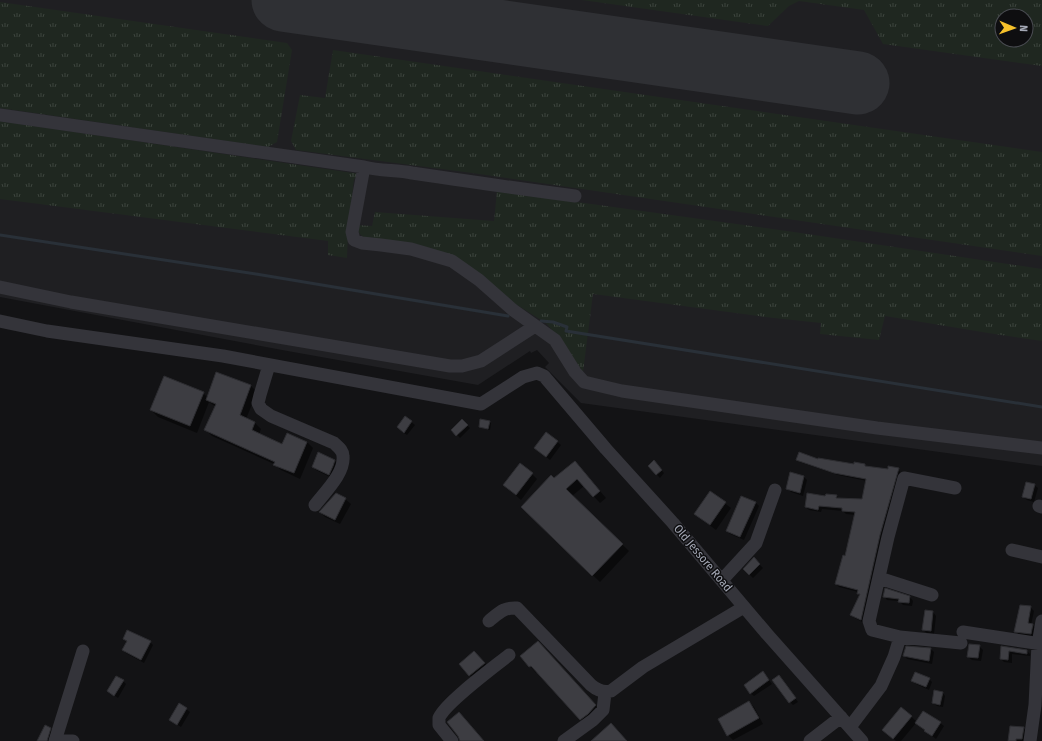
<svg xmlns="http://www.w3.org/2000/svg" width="1042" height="741" font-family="'Fira Sans Condensed',sans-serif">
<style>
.built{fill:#1f1f22;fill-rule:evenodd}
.grass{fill:url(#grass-tufts);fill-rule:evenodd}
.shadow{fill:#0007}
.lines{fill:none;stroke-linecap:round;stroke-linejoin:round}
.stream{stroke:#293038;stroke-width:3}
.taxiway{stroke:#2f3034;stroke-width:25}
.runway{stroke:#2f3034;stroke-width:63}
.building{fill:#3d3d42;stroke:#2d2d31}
.minor{stroke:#34343a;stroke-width:13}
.labels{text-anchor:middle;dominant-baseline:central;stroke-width:3;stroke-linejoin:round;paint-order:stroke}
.street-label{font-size:12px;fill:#a4a8b5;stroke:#0e0e10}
</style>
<defs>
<pattern id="grass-tufts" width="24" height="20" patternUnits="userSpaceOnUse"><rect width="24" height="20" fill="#1f2720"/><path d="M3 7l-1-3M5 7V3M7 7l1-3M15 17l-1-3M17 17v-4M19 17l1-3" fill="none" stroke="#3d443e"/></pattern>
</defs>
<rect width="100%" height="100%" fill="#131315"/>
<path class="built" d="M0,0H1042V466L581,403L545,367L549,363L537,350L531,353L530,351L478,385L282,350L0,297ZM1002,16H1026V40H1002Z"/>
<path class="grass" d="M582,0H1042V66L883,44L864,10L799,1L789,6L768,26ZM1002,16H1026V40H1002Z
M0,2L287,43L292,50L277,142L268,147L0,108Z
M333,50L1042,152V256L472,173L296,150L291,141L300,95L325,98Z
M0,121L360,174L354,179L348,233L347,258L328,255V241L0,199Z
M497,191L794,232L1042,269V341L988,333L885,316L879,340L820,334L821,323L774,318L593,294L583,372L566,347L546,323L509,300L456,258L363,237L358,232L356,225L372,226L375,212L494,221Z"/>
<path class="shadow" d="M251,386L257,392L246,419L255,423L261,429L259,434L283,445L287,434L307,442L313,448L300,479L281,470L274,464L212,436L206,430L216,407L209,402L197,433L158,417L151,410L203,393L208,398Z
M405,417L415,425L407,435L401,431Z
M462,421L470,428L460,438L453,430Z
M489,422L491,423L490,430L480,427Z
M547,433L561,445L550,460L539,451Z
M797,459L865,465L867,467L888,470L898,469L901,473L864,623L855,618L851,615L860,596L858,592L839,587L836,584L846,557L856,515L846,514L843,511L822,509L821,512L809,510L806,507L826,498L836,496L840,499L863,500L867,481L838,475L800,462Z
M334,461L338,464L332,478L316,470L313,467Z
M654,462L664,473L660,478L649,466Z
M581,469L606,498L600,503L584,486L572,496L629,551L600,582L522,507L554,480Z
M532,474L537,479L521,500L504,485Z
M804,477L807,480L803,496L791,492L788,489Z
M1034,485L1038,488L1034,502L1027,500L1023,497Z
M710,492L731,508L716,530L695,514Z
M742,497L756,503L759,506L744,540L730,534L727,530Z
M345,499L351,504L340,524L325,517L320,512Z
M754,559L763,568L753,578L744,569Z
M884,596L910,597L913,601L912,606L903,605L899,601L887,600Z
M1030,607L1034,611L1031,625L1036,628L1034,637L1019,635L1016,631Z
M933,612L936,616L934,634L927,633L923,630Z
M124,639L150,642L153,645L144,663L126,653L123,650L127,642Z
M979,646L983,650L981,661L972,660L968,657Z
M906,647L931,649L934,652L932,664L907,659L904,655Z
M1002,647L1027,651L1030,654V656L1012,654V663L1004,662L1001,659Z
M544,649L602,712L587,726L538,672L536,673L521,656Z
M477,655L488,667L473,679L460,664Z
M763,672L772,684L754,696L750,693Z
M929,679L932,682L929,690L916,684L912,681Z
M782,680L798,702L793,705L790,702Z
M123,681L126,684L118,698L108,691Z
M942,692L945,696L943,707L937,706L933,703Z
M749,702L754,707L763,724L733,740L728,735Z
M180,704L190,712L181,727L170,720Z
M902,708L917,722L940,723L944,726L936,739L916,723L901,741H896L889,735Z
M1023,728L1027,732V741H1007Z
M50,729L53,732L51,741H40Z"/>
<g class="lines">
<path class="stream" d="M0,235L256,274L508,316
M541,321L553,322L567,327L566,331L1042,407"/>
<path class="taxiway" d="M289,0L293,1"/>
<path class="runway" d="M283,0L858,83"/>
</g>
<path class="building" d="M216,372L251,385L240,415L255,422L252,430L282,444L287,433L307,442L294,473L273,465L275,462L204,430L216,404L206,400Z
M164,376L204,392L190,426L150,410Z
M405,416L412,421L404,433L397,427Z
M462,419L468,425L456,436L451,430Z
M480,419L490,421L488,429L479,427Z
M546,432L558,441L546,457L534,448Z
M318,452L335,460L333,466L329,475L312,467Z
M799,452L818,459V458L854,464V462L865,464V466L888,469V466L899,468L880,535L861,620L850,615L860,594H857L858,590L835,584L843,555L845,556L855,512L842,511V508L819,506L818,510L805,507L807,493L825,496L826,494L837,495L836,498L862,499L866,479L834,473L796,460Z
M654,460L662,470L656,475L648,466Z
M575,461L600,491L593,497L577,479L566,489L623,544L592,576L521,507L551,475L554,478Z
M520,463L533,473L516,495L503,485Z
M790,472L804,476L800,493L786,489Z
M1026,482L1035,484L1031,499L1022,497Z
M710,491L726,502L710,525L694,514Z
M336,493L346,498L335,520L319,512Z
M741,496L756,502L740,537L726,531Z
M754,557L760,564L749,575L743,569Z
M885,588L910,596L909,603L898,602L899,599L883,597Z
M1020,605L1031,606L1028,623L1033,624L1031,634L1014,632Z
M925,610L933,611L931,631L922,630Z
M127,630L151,641L141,660L122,650L127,641L123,639Z
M538,641L596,705L588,714L580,720L531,666L529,667L520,656Z
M969,644L980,645L978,658L967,657Z
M906,646L931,648L929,661L903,656Z
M1001,646L1027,650V654L1009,651L1008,660L1000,659Z
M474,651L485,663L469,676L459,664Z
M763,671L769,680L750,694L744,685Z
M915,672L930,678L926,687L911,681Z
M779,675L796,698L789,703L772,680Z
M116,676L124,680L114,696L107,691Z
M934,690L943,692L940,705L932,703Z
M749,701L759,718L727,736L718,719Z
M179,703L187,708L177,725L169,720Z
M901,707L912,716L893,739L882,730Z
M923,711L941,722L932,736L924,731L925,730L915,723Z
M459,712L484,741H460L458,736L447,722Z
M611,723L627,741H591Z
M45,725L51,728L47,741H37Z
M1010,726L1024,727L1022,739H1016V741H1008Z"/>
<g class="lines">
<path class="minor" d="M0,115L364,167L352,232L354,240L362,243L381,245L411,249L452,261L479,280L513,310L555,340L575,372L584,382L622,391L877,428L1042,448
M364,167C380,171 396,170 412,173C466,181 520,189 575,196
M0,287L71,302L450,366H462L481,361L535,326
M0,321L47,331L223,356L481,404L523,377L537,373L544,376L606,449L673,523L767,634L862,741
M269,365L260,395L258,403L261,409L271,416L334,443C338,447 343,450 343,456C345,473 325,492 315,505
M1039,506L1042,507
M1012,550L1042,557
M879,578L932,595
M722,580L756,543L775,490
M489,621C499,613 504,607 517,608L591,685C597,690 603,693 611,691L643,667L744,607
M963,632L1042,644
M900,637L961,643
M850,727L881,686L894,657L900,637L872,630L869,621L888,537L904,478L955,488
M55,741L83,651
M60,741H73
M452,741L439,725C439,724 439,719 439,718C445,703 494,667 509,655
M564,741L593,720L603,710L605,693
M810,741L841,717
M1030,741L1035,705L1038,644L1042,621"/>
</g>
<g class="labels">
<g class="street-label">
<text transform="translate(703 558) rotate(50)">Old Jessore Road</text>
</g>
</g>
<g transform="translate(1014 28) rotate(92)"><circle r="19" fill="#0e0e10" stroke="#4a4c52"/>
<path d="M0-3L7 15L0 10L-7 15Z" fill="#f5c12b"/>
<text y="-6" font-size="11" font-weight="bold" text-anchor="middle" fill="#a4a8b5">N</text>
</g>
</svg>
